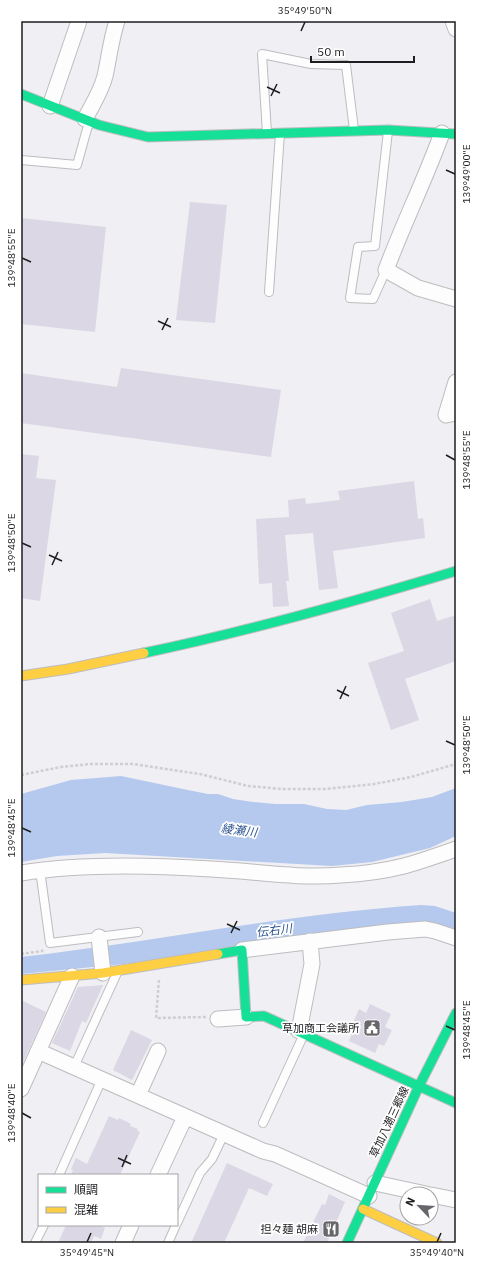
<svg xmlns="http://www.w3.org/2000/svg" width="477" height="1264" font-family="'IBM Plex Sans','Noto Sans JP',sans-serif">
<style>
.water{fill:#b4c9ed}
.building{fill:#dcd7e4}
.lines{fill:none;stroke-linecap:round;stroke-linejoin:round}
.lane-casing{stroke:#bdbdc0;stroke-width:10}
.street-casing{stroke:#bdbdc0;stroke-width:17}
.fast-casing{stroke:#bdbdc0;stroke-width:11}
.slow-casing{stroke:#bdbdc0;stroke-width:11}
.path{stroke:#cfcfd1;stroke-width:2.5;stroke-dasharray:3 2;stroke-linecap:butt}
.lane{stroke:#fdfdfd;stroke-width:8}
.street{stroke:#fdfdfd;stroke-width:15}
.fast{stroke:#16e098;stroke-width:9}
.slow{stroke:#ffcf43;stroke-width:9}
.ticks{fill:none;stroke:#1e1e21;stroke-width:1.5}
.labels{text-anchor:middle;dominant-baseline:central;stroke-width:3.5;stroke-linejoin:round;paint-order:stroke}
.poi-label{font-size:11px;fill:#1e1e21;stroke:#fff;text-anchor:end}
.street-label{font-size:11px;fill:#1e1e21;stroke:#fff}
.water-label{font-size:12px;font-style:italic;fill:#2f5691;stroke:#fff}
.neatline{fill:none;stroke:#1e1e21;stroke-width:1.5}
.ticks-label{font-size:10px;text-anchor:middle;fill:#1e1e21}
</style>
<rect width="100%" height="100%" fill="#efeff4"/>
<path class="water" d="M121,776L183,789L208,794H218L233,799L253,802L275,804H304L327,809L346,810L367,805L402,802L432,797L456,788V836L430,848L372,862L332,866L105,853L57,856L21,862V794L71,780Z
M421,905L435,906L456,913V932L21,974V957C154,942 287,914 421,905Z"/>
<path class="building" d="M190,202L227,205L215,323L176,320Z
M21,218L106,227L95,332L21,324Z
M121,368L281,390L271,457L21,423V373L117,387Z
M21,454L39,456L36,478L56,480L40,601L21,598Z
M414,481L418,519L423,518L425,538L333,551L338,588L319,590L313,533L285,535L289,581H286L289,606L273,607L272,583L259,584L256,519L289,517L288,500L305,498L306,504L340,500L338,491Z
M430,599L437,621L456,615V661L405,679L419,720L391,730L368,663L404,651L391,613Z
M103,985L86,1023L82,1021L70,1051L52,1043L78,987Z
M21,1000L46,1012L21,1067Z
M370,1004L391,1014L385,1027L392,1030L384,1046L379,1044L375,1053L349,1041L353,1031L350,1030L359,1009L366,1013Z
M131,1030L152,1040L132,1080L113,1070Z
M109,1116L118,1120L119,1118L131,1124L130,1126L138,1129L137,1131L140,1132L120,1175H71L73,1170L71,1169L76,1158L87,1164Z
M227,1163L273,1184L267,1196L249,1188L224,1243H191Z
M329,1194L345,1202L327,1243H303L322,1204L325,1205Z
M66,1225H99L105,1228L101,1239L94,1236L91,1243H58Z"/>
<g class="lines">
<g class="lane-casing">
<path id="lane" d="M267,133L262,54L311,64L346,65L354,130
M21,160L77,165L87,129L90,122
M386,270L373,299L350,298L358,247L375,246L388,131
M269,292L280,133
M40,870L50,943L138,932
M74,1067L117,973
M263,1123L304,1034
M59,1175L102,1079
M177,1223L200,1173L212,1159L224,1134
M35,1243L44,1225
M168,1243L176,1225"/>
</g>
<g class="street-casing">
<path id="street" d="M453,21L456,29
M50,106L79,21
M85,119C92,105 101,92 105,76C109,58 111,39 117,21
M442,133C425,180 403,224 386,270L418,288L456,299
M456,382L446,415L456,413
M21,873C82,863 150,865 211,869C254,871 298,879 341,875C362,874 384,871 404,866C422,861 439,855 456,849
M99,937L103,973
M242,950L388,932L425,929L435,931L456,938
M218,1019L246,1017
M299,1031L312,964L310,941
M38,1051L263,1151L275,1154L369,1196
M21,1089L72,976
M138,1095L158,1051
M158,1175L185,1117
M375,1183L426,1194
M431,1195L456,1200
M123,1243L131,1225"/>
</g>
<g class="fast-casing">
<path id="fast" d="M21,94L99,125L148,137L388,130L456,134
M144,653C249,631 353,602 456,571
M218,954L242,950L246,1017L264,1016L456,1103
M347,1243L419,1086L456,1013"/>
</g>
<g class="slow-casing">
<path id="slow" d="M21,676L68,669L144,653
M21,980L103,973L218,954
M363,1209L437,1243"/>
</g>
<path class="path" d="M21,775L61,767L90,764H133L200,774L248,786L282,789H326L374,784L411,777L456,764
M21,954L42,951L43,950
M159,980L156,1018L206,1017"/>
<use href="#lane" class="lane"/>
<use href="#street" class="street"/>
<use href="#fast" class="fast"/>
<use href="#slow" class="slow"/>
</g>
<path class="ticks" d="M301,31L305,22M267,87L280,93M271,96L277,84M446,170L455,174M22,258L31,262M158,321L171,327M162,330L168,318M446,455L455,460M22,543L31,547M49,555L62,561M52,565L58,552M337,690L349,696M340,699L346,686M446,741L455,745M22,828L31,832M227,924L240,930M231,933L237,921M446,1026L455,1030M22,1113L31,1118M118,1158L131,1164M122,1167L127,1155M87,1242L91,1233M437,1242L441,1233"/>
<defs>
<g id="civic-square" transform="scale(0.9)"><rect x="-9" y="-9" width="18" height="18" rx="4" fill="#67676b" stroke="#fff"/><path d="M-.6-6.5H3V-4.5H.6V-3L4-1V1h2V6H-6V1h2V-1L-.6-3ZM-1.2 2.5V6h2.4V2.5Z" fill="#fff"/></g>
<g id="restaurant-square" transform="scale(0.9)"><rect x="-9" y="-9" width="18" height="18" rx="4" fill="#67676b" stroke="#fff"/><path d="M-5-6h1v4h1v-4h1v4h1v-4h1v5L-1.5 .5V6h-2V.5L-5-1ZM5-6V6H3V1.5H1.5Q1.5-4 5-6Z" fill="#fff"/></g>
</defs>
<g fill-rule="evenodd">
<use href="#civic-square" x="372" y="1028"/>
<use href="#restaurant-square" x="331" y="1229"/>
</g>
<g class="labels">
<g class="poi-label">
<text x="359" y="1028">草加商工会議所</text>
<text x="318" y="1229">担々麺 胡麻</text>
</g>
<g class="street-label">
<text transform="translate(389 1122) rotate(-65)">草加八潮三郷線</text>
</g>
<g class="water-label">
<text transform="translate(239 830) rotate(7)">綾瀬川</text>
<text transform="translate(274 930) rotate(-7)">伝右川</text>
</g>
</g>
<rect width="477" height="1264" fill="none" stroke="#ffffff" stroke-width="44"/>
<rect x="38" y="1174" width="140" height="52" fill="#ffffff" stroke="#a5a5a6"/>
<rect x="46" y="1187" width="20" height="6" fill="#16e098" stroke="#a5a5a6"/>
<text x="74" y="1194" font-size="12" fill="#1e1e21">順調</text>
<rect x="46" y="1207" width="20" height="6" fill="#ffcf43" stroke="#a5a5a6"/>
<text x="74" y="1214" font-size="12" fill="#1e1e21">混雑</text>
<g transform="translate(419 1206) rotate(295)"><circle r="19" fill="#ffffff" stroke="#a5a5a6"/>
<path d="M0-3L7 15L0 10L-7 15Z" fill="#67676b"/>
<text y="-6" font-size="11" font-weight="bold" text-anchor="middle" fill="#1e1e21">N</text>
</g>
<path d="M311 56v6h103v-6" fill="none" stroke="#1e1e21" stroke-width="2"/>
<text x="317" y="56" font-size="12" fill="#1e1e21" stroke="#ffffff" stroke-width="3" paint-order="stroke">50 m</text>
<rect x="22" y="22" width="433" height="1220" class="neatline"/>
<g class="ticks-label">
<text x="305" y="14">35°49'50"N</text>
<text transform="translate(466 174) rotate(-90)" y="4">139°49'00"E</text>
<text transform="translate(11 258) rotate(-90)" y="4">139°48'55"E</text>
<text transform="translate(466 460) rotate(-90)" y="4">139°48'55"E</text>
<text transform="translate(11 543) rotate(-90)" y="4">139°48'50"E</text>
<text transform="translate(466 745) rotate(-90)" y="4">139°48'50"E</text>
<text transform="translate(11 828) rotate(-90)" y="4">139°48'45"E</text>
<text transform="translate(466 1030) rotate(-90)" y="4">139°48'45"E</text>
<text transform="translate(11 1113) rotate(-90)" y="4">139°48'40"E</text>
<text x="87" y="1256">35°49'45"N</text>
<text x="437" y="1256">35°49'40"N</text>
</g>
</svg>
